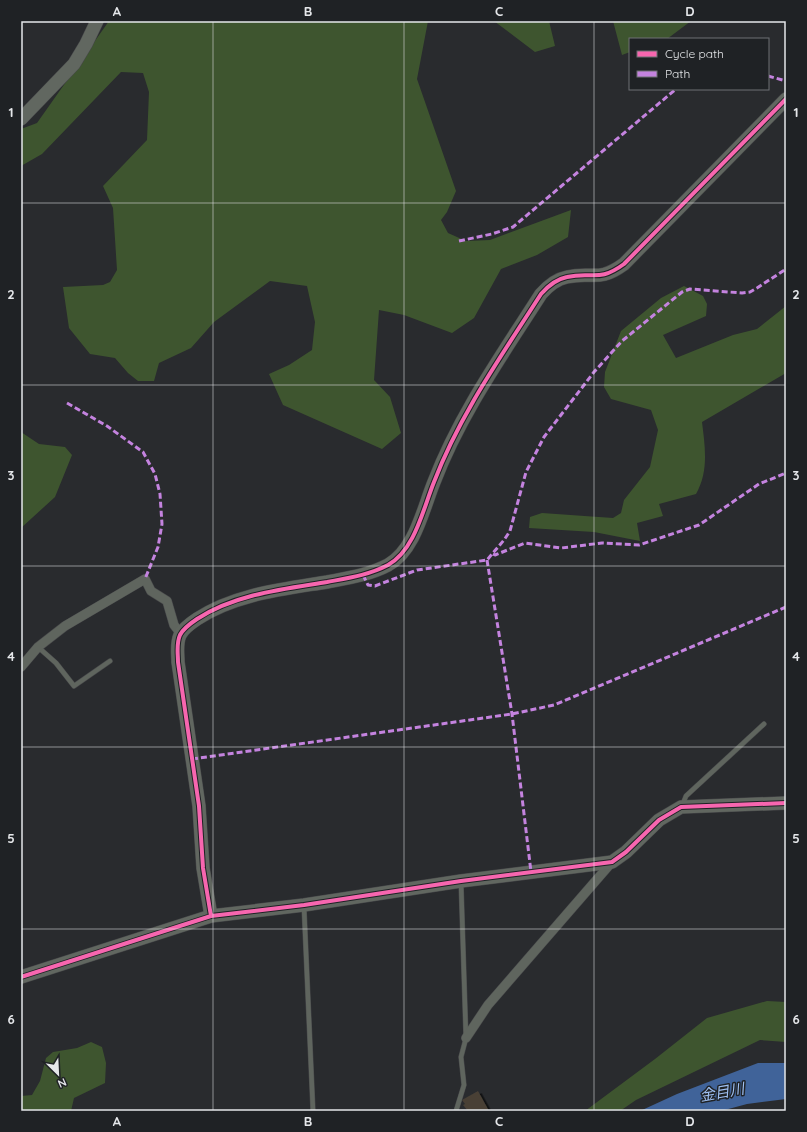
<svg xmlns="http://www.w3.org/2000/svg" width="807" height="1132" font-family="Quicksand,'Noto Sans JP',sans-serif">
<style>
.green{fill:#3e552f}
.water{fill:#406399}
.building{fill:#494036;filter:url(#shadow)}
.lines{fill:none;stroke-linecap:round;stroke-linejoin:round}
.lane-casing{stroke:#48494b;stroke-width:5.5}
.street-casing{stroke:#48494b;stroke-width:10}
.secondary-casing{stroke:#48494b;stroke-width:14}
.lane{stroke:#5f655e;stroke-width:4.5}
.street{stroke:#5f655e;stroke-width:9}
.secondary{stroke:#616760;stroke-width:13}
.quiet{stroke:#c483df;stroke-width:3;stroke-dasharray:6 3;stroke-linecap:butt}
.cycleway-casing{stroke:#1f2225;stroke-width:6}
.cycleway{stroke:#f766af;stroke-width:4}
.grid{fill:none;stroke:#e5e7ea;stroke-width:1;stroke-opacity:0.55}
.labels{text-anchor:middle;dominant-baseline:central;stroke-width:3;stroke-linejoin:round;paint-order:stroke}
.water-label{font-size:15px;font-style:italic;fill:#9fc0f2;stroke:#1f2225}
.neatline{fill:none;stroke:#e5e7ea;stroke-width:1.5}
.grid-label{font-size:13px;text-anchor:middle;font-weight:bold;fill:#e5e7ea}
</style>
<defs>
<filter id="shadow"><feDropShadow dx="3.5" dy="2" stdDeviation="0" flood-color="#0009"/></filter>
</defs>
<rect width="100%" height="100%" fill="#292b2e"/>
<path class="green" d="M109,21H428L417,79L456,191L447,212L441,220L448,233L466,241L490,240L571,210L568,237L537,255L501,269L474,318L452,333L404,315L379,310L374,380L390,397L401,433L382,449L283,405L269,374L289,365L312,350L315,322L307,286L270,281L214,322L191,348L159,363L154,381H138L128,373L115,358L90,354L69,328L63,287L103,285L110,282L117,270L113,208L103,186L147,140L149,92L143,73L121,72L42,154L21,166V129L37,123Z
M494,21H549L555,46L535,52Z
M613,21H691L667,39H630V52L622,55Z
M684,286L703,296L707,304L706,316L663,335L676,358L733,335L757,329L786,306V373L702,422C705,447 709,471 696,494L659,504L663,516L637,523L640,541L594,532L529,528L530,517L542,513L613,518L621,513L624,500L650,467L658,430L651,410L611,399L604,387L605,372L621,331L661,298Z
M21,432L39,444L65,447L72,455L55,497L21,528Z
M767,1001L786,1002V1042L760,1040L636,1100L620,1111H585L655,1059L707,1018Z
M91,1042L102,1047L106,1063L105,1083L74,1098L71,1111H21V1096L32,1095L40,1081L46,1058L53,1052L77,1048Z"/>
<path class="water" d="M758,1063H786V1099L747,1104L721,1111H640L677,1094Z"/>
<path class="building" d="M478,1091L489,1111H468L463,1105L465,1104L462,1100Z"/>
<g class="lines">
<g class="lane-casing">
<path id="lane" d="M38,647L56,663L74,686L110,661
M682,806L686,796L764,724
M304,907L313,1111
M456,1111L464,1085L461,1057L466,1038L461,882"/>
</g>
<g class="street-casing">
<path id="street" d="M21,667L38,647L65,626L145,579L151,591L167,601L174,625L181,634
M466,1038L488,1005L612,862"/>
</g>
<g class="secondary-casing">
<path id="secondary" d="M21,119L74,64L86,44L97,21
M211,916L203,868L199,806L178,662C178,653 176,644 180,635C183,629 191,623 197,619C235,594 284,589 327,582C348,578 369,575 388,565C415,550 423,509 434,482C460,414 502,355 541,294C548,286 557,279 567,277C593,271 598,283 624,264L786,99
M21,977L211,916L304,905L461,881L612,862L626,852L659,820L681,807L786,803"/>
</g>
<use href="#lane" class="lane"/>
<use href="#street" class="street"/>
<use href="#secondary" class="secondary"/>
<path class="quiet" d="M768,76L786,81
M459,241L492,234L513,227L676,89
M67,403L107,426L143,452L155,474L160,494L162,524L158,547L145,579
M493,554L495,555L525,543L561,548L602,543L639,545L699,525L759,484L786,473
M487,560L512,714L531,872
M363,575L368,585L375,586L417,570L487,560L504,540L510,531L526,472L544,437L594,372L622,341L682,292L690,289L742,293L750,292L757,288L786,269
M192,759L512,714L554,705L786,607"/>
<g class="cycleway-casing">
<path id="cycleway" d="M211,916L203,868L199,806L178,662C178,653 176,644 180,635C183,629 191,623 197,619C235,594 284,589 327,582C348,578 369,575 388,565C415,550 423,509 434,482C460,414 502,355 541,294C548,286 557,279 567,277C593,271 598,283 624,264L786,99
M21,977L211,916L304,905L461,881L612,862L626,852L659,820L681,807L786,803"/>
</g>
<use href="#cycleway" class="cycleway"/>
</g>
<path class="grid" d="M213,21V1111M404,21V1111M594,21V1111M21,203H786M21,385H786M21,566H786M21,747H786M21,929H786"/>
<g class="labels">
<g class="water-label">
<text transform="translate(722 1092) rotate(-10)">金目川</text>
</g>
</g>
<rect width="807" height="1132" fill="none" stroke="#1f2225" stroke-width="44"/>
<rect x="629" y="38" width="140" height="52" fill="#1f2225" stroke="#6e7174"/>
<rect x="637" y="51" width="20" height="6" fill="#f766af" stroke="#6e7174"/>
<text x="665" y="58" font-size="12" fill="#e5e7ea">Cycle path</text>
<rect x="637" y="71" width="20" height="6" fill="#c483df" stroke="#6e7174"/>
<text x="665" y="78" font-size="12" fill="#e5e7ea">Path</text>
<g transform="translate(58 1074) rotate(156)" stroke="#1f2225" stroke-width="3" paint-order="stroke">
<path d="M0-3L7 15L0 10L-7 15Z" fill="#e5e7ea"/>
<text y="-6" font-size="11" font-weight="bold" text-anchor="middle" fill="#e5e7ea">N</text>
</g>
<rect x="22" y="22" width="763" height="1088" class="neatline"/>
<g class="grid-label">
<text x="117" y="16">A</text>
<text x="308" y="16">B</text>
<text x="499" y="16">C</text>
<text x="690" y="16">D</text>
<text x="11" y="117">1</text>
<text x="796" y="117">1</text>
<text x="11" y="299">2</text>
<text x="796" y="299">2</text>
<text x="11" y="480">3</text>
<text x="796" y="480">3</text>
<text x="11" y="661">4</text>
<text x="796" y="661">4</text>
<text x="11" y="843">5</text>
<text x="796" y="843">5</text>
<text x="11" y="1024">6</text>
<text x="796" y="1024">6</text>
<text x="117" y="1126">A</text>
<text x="308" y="1126">B</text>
<text x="499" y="1126">C</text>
<text x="690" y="1126">D</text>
</g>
</svg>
